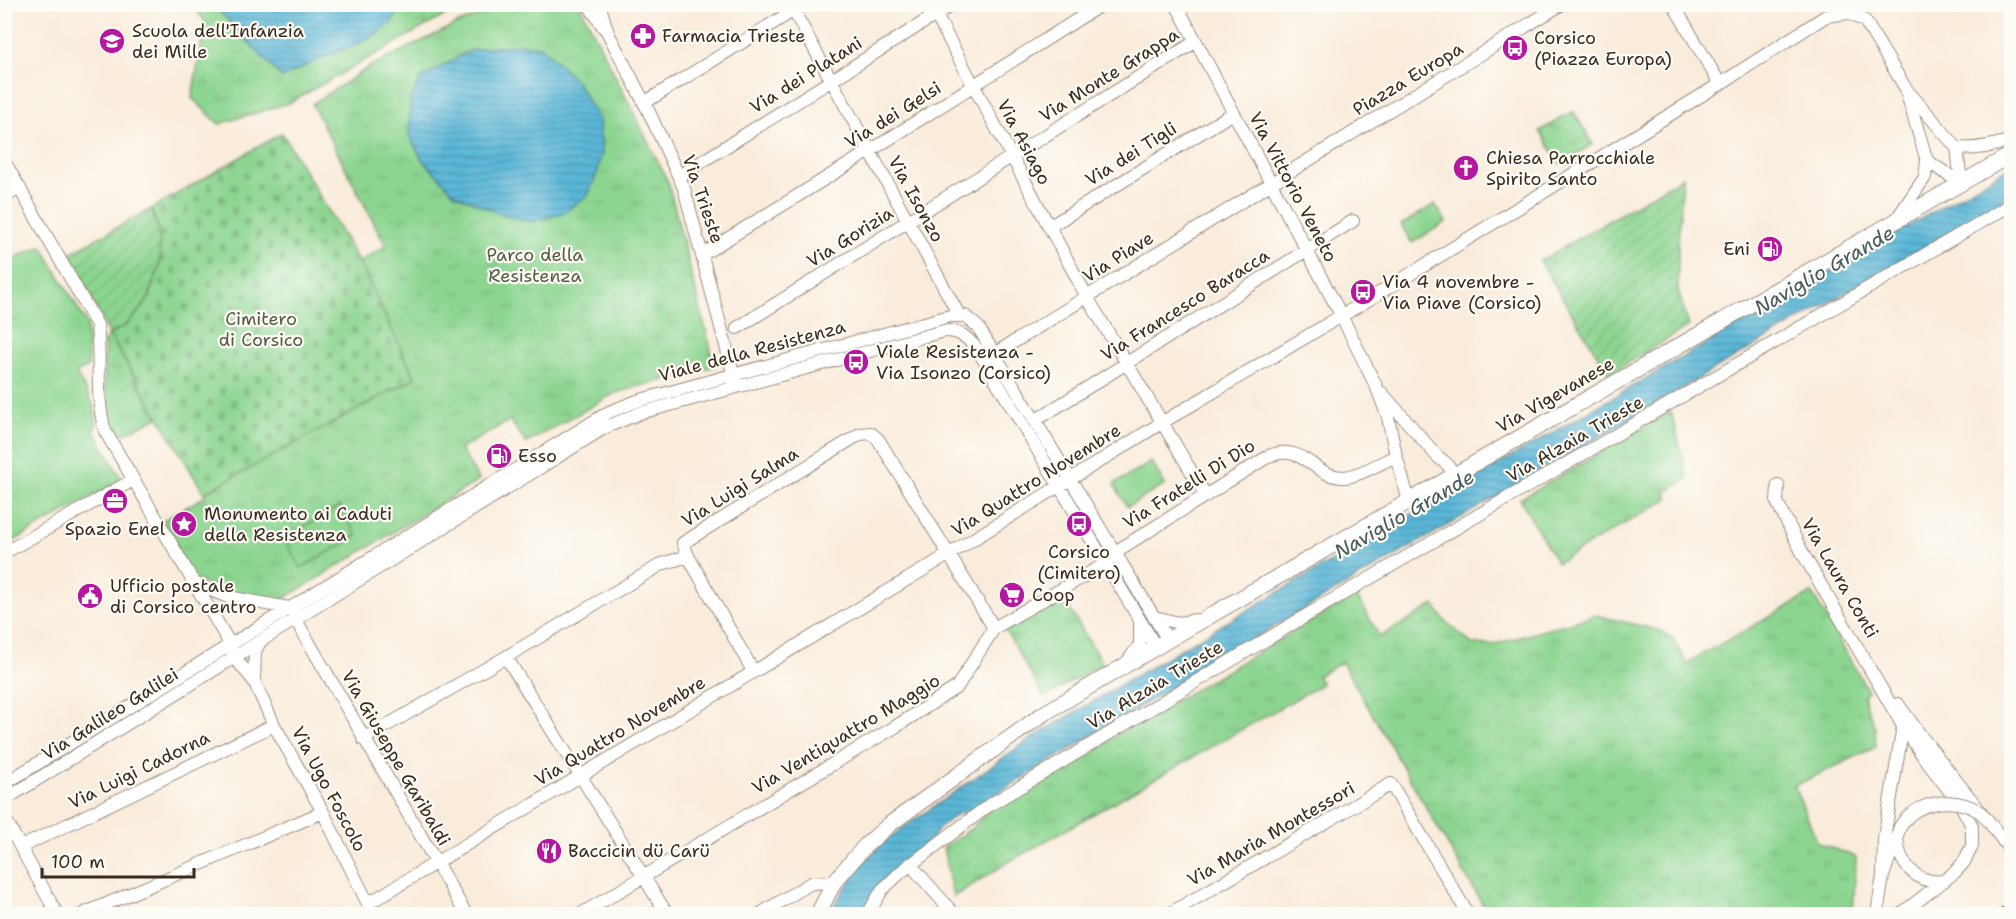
<svg xmlns="http://www.w3.org/2000/svg" width="2016" height="919" font-family="'Shantell Sans',sans-serif">
<style>
.grass{fill:url(#grass-tufts);stroke:#648057;stroke-width:1.5}
.cemetery{fill:url(#cemetery-stones);stroke:#648057;stroke-width:1.5}
.garden{fill:url(#garden-furrows);stroke:#648057;stroke-width:1.5}
.pitch{fill:#8cd590;stroke:#648057;stroke-width:1.5}
.water{fill:url(#water-rules);stroke:#4a707b;stroke-width:1.5}
.lines{fill:none;stroke-linecap:round;stroke-linejoin:round}
.minor-casing{stroke:#9a8b7c;stroke-width:14}
.major-casing{stroke:#9a8b7c;stroke-width:17}
.minor{stroke:#fff;stroke-width:12}
.major{stroke:#fff;stroke-width:15}
.rail-casing{stroke:#3b2a1e;stroke-width:5}
.rail{stroke:#fdfcf7;stroke-width:3;stroke-dasharray:9;stroke-linecap:butt}
.minor-bridge-casing{stroke:#9a8b7c;stroke-width:14;stroke-linecap:butt}
.minor-bridge{stroke:#fff;stroke-width:12}
.labels{text-anchor:middle;dominant-baseline:central;stroke-width:4.5;stroke-linejoin:round;paint-order:stroke}
.poi-label{font-size:18px;fill:#3b2a1e;stroke:#fdfcf7;text-anchor:start}
.street-label{font-size:18px;fill:#3b2a1e;stroke:#fdfcf7}
.park-label{font-size:18px;fill:#535d40;stroke:#fdfcf7}
.water-label{font-size:20px;font-style:italic;fill:#465b5f;stroke:#fdfcf7}
</style>
<defs>
<pattern id="grass-tufts" width="24" height="20" patternUnits="userSpaceOnUse" patternTransform="scale(1.5)"><rect width="24" height="20" fill="#8cd590"/><path d="M3 7l-1-3M5 7V3M7 7l1-3M15 17l-1-3M17 17v-4M19 17l1-3" fill="none" stroke="#7ab77c"/></pattern>
<pattern id="cemetery-stones" width="16" height="16" patternUnits="userSpaceOnUse" patternTransform="scale(1.5)"><rect width="16" height="16" fill="#8cd590"/><path d="M2 7V4a2 2 0 0 1 4 0v3zM10 15v-3a2 2 0 0 1 4 0v3z" fill="#7ab77c"/></pattern>
<pattern id="garden-furrows" width="10" height="10" patternUnits="userSpaceOnUse" patternTransform="scale(1.5)"><rect width="10" height="10" fill="#8cd590"/><path d="M-1 1l2-2M0 10L10 0M9 11l2-2" fill="none" stroke="#7ab77c"/></pattern>
<pattern id="water-rules" width="6" height="5" patternUnits="userSpaceOnUse" patternTransform="scale(1.5)"><rect width="6" height="5" fill="#5ab7d8"/><path d="M0 2.5h6" fill="none" stroke="#4c95af"/></pattern>
</defs>
<rect width="100%" height="100%" fill="#fdfcf7"/>
<filter id="ink" filterUnits="userSpaceOnUse"><feTurbulence type="fractalNoise" baseFrequency=".0167" numOctaves="2"/><feDisplacementMap in="SourceGraphic" scale="12" xChannelSelector="R" yChannelSelector="G"/><feConvolveMatrix kernelMatrix="1 2 1 2 8 2 1 2 1" color-interpolation-filters="sRGB"/></filter>
<filter id="wash" filterUnits="userSpaceOnUse"><feTurbulence type="fractalNoise" baseFrequency=".008" numOctaves="4" result="noise"/><feDisplacementMap in="SourceGraphic" scale="24" xChannelSelector="R" yChannelSelector="G"/><feGaussianBlur stdDeviation="1.35" result="paint"/><feColorMatrix in="noise" values="0 0 0 0 0 0 0 0 0 0 0 0 0 0 0 0 0 1.4 0 .05"/><feComposite in="paint" operator="in"/></filter>
<g filter="url(#wash)">
<rect width="100%" height="100%" fill="#f9ecdb"/>
<path class="grass" d="M457,4L458,8L289,103L219,124L192,98L205,21L192,5Z
M512,5H580L668,182L715,366L615,393L526,443L510,420L460,449L479,480L277,603L224,592L192,578L163,520L206,496L204,493L415,378L359,262L386,246L312,104L371,66L461,22Z
M1573,111L1593,144L1560,164L1540,131Z
M109,334L158,417L116,438L105,419L104,342Z
M1671,412L1688,479L1665,492L1669,498L1557,563L1520,499Z
M1812,593L1868,691L1863,697L1875,727L1876,747L1794,786L1818,843L1856,857L1853,914H1488L1342,662L1317,676L1322,684L1005,864L953,897L943,847L971,829L989,810L1356,595L1380,637L1434,605L1444,620L1472,644L1492,645L1596,615L1661,631L1672,638L1687,663Z
M1061,595L1103,664L1044,697L1006,631L1017,622Z"/>
<path class="cemetery" d="M282,133L359,262L415,378L204,493L109,334L127,325L147,301L160,265L159,231L151,209Z"/>
<path class="garden" d="M1683,177L1678,240V291L1689,326L1609,374L1540,261Z
M151,209L159,231L160,264L147,301L127,325L109,334L70,253Z"/>
<path class="pitch" d="M1435,204L1446,222L1412,243L1401,225Z
M42,246L87,324L88,367L76,373L94,406L97,425L93,429L120,476L119,481L5,546V262Z
M1152,462L1165,485L1127,507L1114,484Z
M340,506L357,536L301,568L284,538Z"/>
<path class="water" d="M214,5H402C391,35 352,46 325,57C310,63 296,71 282,78Z
M518,44L541,46L576,81L599,120L602,153L597,173L588,195L565,212L531,222L501,214L455,194L422,159L409,136L410,101L421,78L471,50Z
M2011,166V196L1190,676L964,814L959,813L941,826L932,838L888,876L864,914H831L834,905L861,864L891,836L1032,738L1179,650Z"/>
</g>
<g filter="url(#ink)">
<g class="lines">
<g class="minor-casing">
<path id="minor" d="M588,4L604,28
M599,4L608,33L648,110L684,188L735,380
M790,4L959,315
M930,4L1087,297L1206,496
M1176,4L1341,315L1377,388L1388,417L1396,456L1409,501
M1673,4L1720,84
M644,103L804,4
M1957,148C1976,150 1993,146 2012,140
M1957,148L1961,183
M4,161L97,325C101,360 95,396 105,431L230,644L235,658L254,681L274,725L323,812L373,914
M1927,161L1961,183
M679,176L953,4
M4,197L20,188
M1896,220L1925,177L1927,161L1907,94
M1049,227L1233,113
M703,254L870,151L1102,4
M737,328L1195,42
M991,356L1562,4
M1382,393L1437,456L1448,465L1454,475
M1036,420L1353,221
M1778,485L1777,502L1803,554L1903,726L1925,759L1962,807L1972,826V846L1964,862L1955,872L1901,914
M4,553L133,480
M193,583L228,597L289,608L466,914
M1154,617L1179,623L1196,620
M506,657L667,914
M1126,664L1140,644V623
M753,671L688,556L683,543L860,434L871,433L878,439L994,628
M254,681L255,651L260,642
M1898,704L1924,740L1981,812
M363,739L506,657L662,564L688,556
M4,784L609,412L637,401L950,316H965L978,327L1168,640
M4,800L604,428L640,413L944,331C959,330 968,338 977,349L1156,647
M4,817L57,914
M1897,837C1898,863 1916,885 1944,881
M21,847L274,725
M910,864L954,914
M1883,876L1884,838L1903,726
M369,903L938,561L1163,422L1368,300L1720,84L1826,16L1848,13L1865,21L1906,89L1957,148
M83,914L323,812
M581,914L895,727L957,687L994,628L1107,563L1115,552L1269,456C1303,442 1314,477 1343,477C1358,477 1382,462 1396,456
M760,914L811,883L834,882
M868,914L882,890L901,872L988,806L1324,605L2012,204
M1169,914L1391,784L1468,914
M1877,914L1883,876L1900,827"/>
</g>
<g class="major-casing">
<path id="major" d="M818,914L834,882L865,846L890,824L1043,714L1175,636L2012,154"/>
</g>
<use href="#minor" class="minor"/>
<use href="#major" class="major"/>
<g class="rail-casing">
<path id="rail" d="M1996,914L2012,904"/>
</g>
<use href="#rail" class="rail"/>
<g class="minor-bridge-casing">
<path id="minor-bridge" d="M1900,827C1915,801 1954,795 1980,812C1988,818 2004,843 2012,853"/>
</g>
<use href="#minor-bridge" class="minor-bridge"/>
</g>
</g>
<defs>
<g id="pharmacy-disc" transform="scale(1.35)"><circle r="9.5" fill="#b5179e" stroke="#fdfcf7"/><path d="M-2-6h4v4h4v4h-4v4h-4v-4h-4v-4h4Z" fill="#fff"/></g>
<g id="school-disc" transform="scale(1.35)"><circle r="9.5" fill="#b5179e" stroke="#fdfcf7"/><path d="M0-5L7-2L0 1L-7-2ZM-4 1L0 2.5L4 1V4Q0 6-4 4Z" fill="#fff"/></g>
<g id="bus-disc" transform="scale(1.35)"><circle r="9.5" fill="#b5179e" stroke="#fdfcf7"/><path d="M-5-6H5V4H4V6H2V4H-2V6H-4V4H-5ZM-3.5-4V0h7V-4ZM-3.5 1.2v1.5H-2V1.2ZM2 1.2v1.5H3.5V1.2Z" fill="#fff"/></g>
<g id="church-disc" transform="scale(1.35)"><circle r="9.5" fill="#b5179e" stroke="#fdfcf7"/><path d="M-1.2-6h2.4v3.5h3.3v2.4h-3.3V6h-2.4V-.1h-3.3v-2.4h3.3Z" fill="#fff"/></g>
<g id="fuel-disc" transform="scale(1.35)"><circle r="9.5" fill="#b5179e" stroke="#fdfcf7"/><path d="M-5.5-6h7V0h2V4h1.3V-2.5L3-4.5l.8-.8L6-3V5H2.5V1h-1V6h-7ZM-4.2-4.7v3.2H.2V-4.7Z" fill="#fff"/></g>
<g id="office-disc" transform="scale(1.35)"><circle r="9.5" fill="#b5179e" stroke="#fdfcf7"/><path d="M-6-3h4V-5.5h4V-3h4V5H-6ZM-1-4.5V-3h2v-1.5ZM-6 0V1H6V0Z" fill="#fff"/></g>
<g id="sight-disc" transform="scale(1.35)"><circle r="9.5" fill="#b5179e" stroke="#fdfcf7"/><path d="M0-6L1.8-2.2L6-1.7L2.9 1.2L3.7 5.4L0 3.3L-3.7 5.4L-2.9 1.2L-6-1.7L-1.8-2.2Z" fill="#fff"/></g>
<g id="supermarket-disc" transform="scale(1.35)"><circle r="9.5" fill="#b5179e" stroke="#fdfcf7"/><path d="M-6-5.5h2.5l.6 2H6L4.5 2H-2.5L-4.4-4H-6ZM-1.5 3.2a1.3 1.3 0 1 0 .1 0ZM3 3.2a1.3 1.3 0 1 0 .1 0Z" fill="#fff"/></g>
<g id="civic-disc" transform="scale(1.35)"><circle r="9.5" fill="#b5179e" stroke="#fdfcf7"/><path d="M-.6-6.5H3V-4.5H.6V-3L4-1V1h2V6H-6V1h2V-1L-.6-3ZM-1.2 2.5V6h2.4V2.5Z" fill="#fff"/></g>
<g id="restaurant-disc" transform="scale(1.35)"><circle r="9.5" fill="#b5179e" stroke="#fdfcf7"/><path d="M-5-6h1v4h1v-4h1v4h1v-4h1v5L-1.5 .5V6h-2V.5L-5-1ZM5-6V6H3V1.5H1.5Q1.5-4 5-6Z" fill="#fff"/></g>
</defs>
<g fill-rule="evenodd">
<use href="#pharmacy-disc" x="643" y="36"/>
<use href="#school-disc" x="112" y="41"/>
<use href="#bus-disc" x="1515" y="48"/>
<use href="#church-disc" x="1466" y="168"/>
<use href="#fuel-disc" x="1770" y="249"/>
<use href="#bus-disc" x="1363" y="292"/>
<use href="#bus-disc" x="856" y="362"/>
<use href="#fuel-disc" x="499" y="456"/>
<use href="#office-disc" x="115" y="501"/>
<use href="#sight-disc" x="184" y="524"/>
<use href="#bus-disc" x="1079" y="524"/>
<use href="#supermarket-disc" x="1012" y="595"/>
<use href="#civic-disc" x="90" y="596"/>
<use href="#restaurant-disc" x="549" y="851"/>
</g>
<g class="labels">
<g class="poi-label">
<text x="132" y="31">Scuola dell'Infanzia<tspan x="132" dy="21">dei Mille</tspan></text>
<text x="662" y="36">Farmacia Trieste</text>
<text x="1534" y="38">Corsico<tspan x="1534" dy="21">(Piazza Europa)</tspan></text>
<text x="1486" y="158">Chiesa Parrocchiale<tspan x="1486" dy="21">Spirito Santo</tspan></text>
<text x="1750" y="249" text-anchor="end">Eni</text>
<text x="1382" y="282">Via 4 novembre -<tspan x="1382" dy="21">Via Piave (Corsico)</tspan></text>
<text x="876" y="352">Viale Resistenza -<tspan x="876" dy="21">Via Isonzo (Corsico)</tspan></text>
<text x="518" y="456">Esso</text>
<text x="204" y="514">Monumento ai Caduti<tspan x="204" dy="21">della Resistenza</tspan></text>
<text x="115" y="529" text-anchor="middle">Spazio Enel</text>
<text x="1079" y="552" text-anchor="middle">Corsico<tspan x="1079" dy="21">(Cimitero)</tspan></text>
<text x="110" y="586">Ufficio postale<tspan x="110" dy="21">di Corsico centro</tspan></text>
<text x="1032" y="595">Coop</text>
<text x="568" y="851">Baccicin dü Carü</text>
</g>
<g class="street-label">
<text transform="translate(806 75) rotate(-32)">Via dei Platani</text>
<text transform="translate(1109 75) rotate(-32)">Via Monte Grappa</text>
<text transform="translate(1408 79) rotate(-31)">Piazza Europa</text>
<text transform="translate(893 115) rotate(-32)">Via dei Gelsi</text>
<text transform="translate(1024 142) rotate(62)">Via Asiago</text>
<text transform="translate(1131 154) rotate(-32)">Via dei Tigli</text>
<text transform="translate(1293 187) rotate(62)">Via Vittorio Veneto</text>
<text transform="translate(703 199) rotate(71)">Via Trieste</text>
<text transform="translate(916 199) rotate(61)">Via Isonzo</text>
<text transform="translate(850 237) rotate(-32)">Via Gorizia</text>
<text transform="translate(1118 257) rotate(-32)">Via Piave</text>
<text transform="translate(1185 305) rotate(-32)">Via Francesco Baracca</text>
<text transform="translate(752 351) rotate(-15)">Viale della Resistenza</text>
<text transform="translate(1555 395) rotate(-30)">Via Vigevanese</text>
<text transform="translate(1575 439) rotate(-30)">Via Alzaia Trieste</text>
<text transform="translate(1036 480) rotate(-32)">Via Quattro Novembre</text>
<text transform="translate(1189 484) rotate(-32)">Via Fratelli Di Dio</text>
<text transform="translate(740 487) rotate(-32)">Via Luigi Salma</text>
<text transform="translate(1840 578) rotate(60)">Via Laura Conti</text>
<text transform="translate(1155 685) rotate(-31)">Via Alzaia Trieste</text>
<text transform="translate(110 714) rotate(-32)">Via Galileo Galilei</text>
<text transform="translate(620 731) rotate(-31)">Via Quattro Novembre</text>
<text transform="translate(846 734) rotate(-31)">Via Ventiquattro Maggio</text>
<text transform="translate(396 758) rotate(60)">Via Giuseppe Garibaldi</text>
<text transform="translate(139 770) rotate(-26)">Via Luigi Cadorna</text>
<text transform="translate(329 789) rotate(62)">Via Ugo Foscolo</text>
<text transform="translate(1271 834) rotate(-30)">Via Maria Montessori</text>
</g>
<g class="park-label">
<text x="535" y="255">Parco della<tspan x="535" dy="21">Resistenza</tspan></text>
<text x="261" y="319">Cimitero<tspan x="261" dy="21">di Corsico</tspan></text>
</g>
<g class="water-label">
<text transform="translate(1824 270) rotate(-30)">Naviglio Grande</text>
<text transform="translate(1404 514) rotate(-30)">Naviglio Grande</text>
</g>
</g>
<rect width="2016" height="919" fill="none" stroke="#fdfcf7" stroke-width="24"/>
<path d="M42 868v9h152v-9" fill="none" stroke="#3b2a1e" stroke-width="3"/>
<text x="51" y="868" font-size="18" fill="#3b2a1e" stroke="#fdfcf7" stroke-width="4.5" paint-order="stroke">100 m</text>
</svg>
